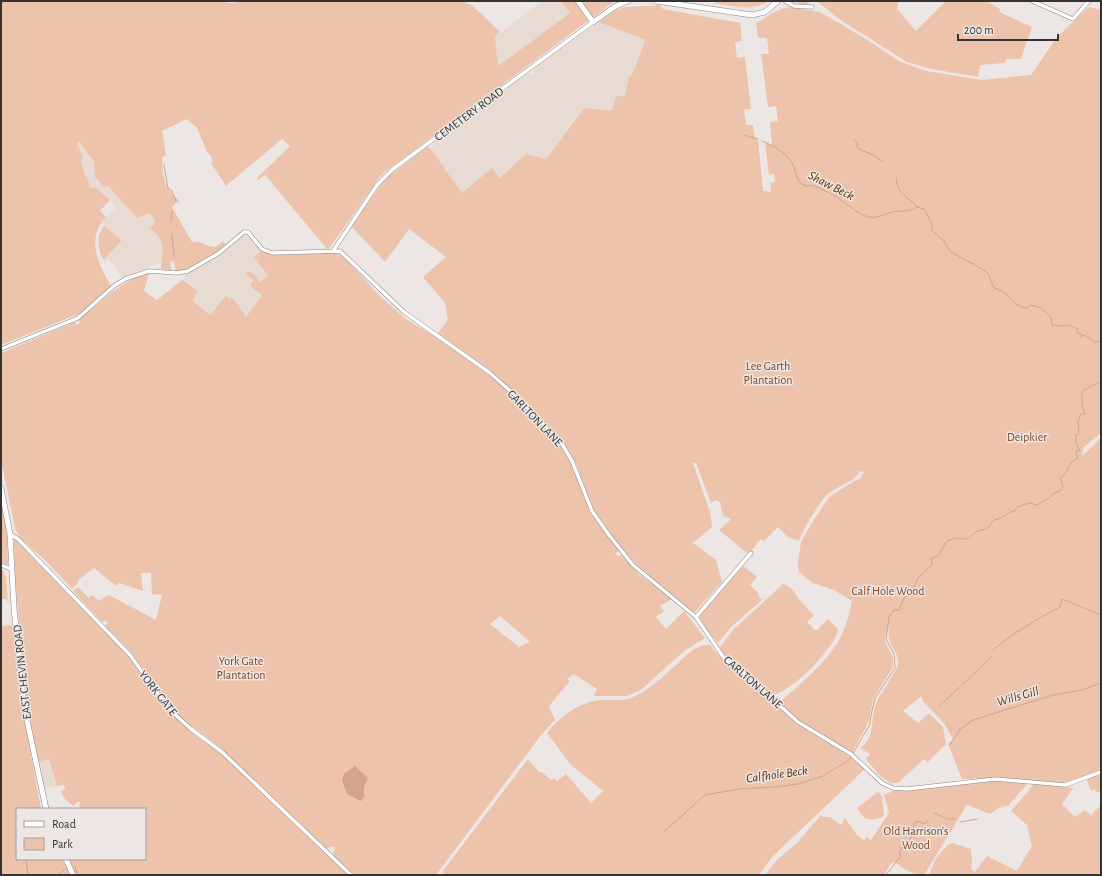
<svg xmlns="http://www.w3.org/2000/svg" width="1102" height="876" font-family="'Alegreya Sans',sans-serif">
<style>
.built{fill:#e7dbd4}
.green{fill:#edc3ab;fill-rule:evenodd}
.water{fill:#d2a489}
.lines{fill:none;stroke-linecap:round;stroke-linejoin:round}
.stream{stroke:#d2a489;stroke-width:1}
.street-casing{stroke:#8b8684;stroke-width:4.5}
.secondary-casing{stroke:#8b8684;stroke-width:6}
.street{stroke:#fff;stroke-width:3.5}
.secondary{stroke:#fff;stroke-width:5}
.labels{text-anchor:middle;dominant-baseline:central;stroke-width:3;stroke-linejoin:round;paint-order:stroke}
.street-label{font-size:12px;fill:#363433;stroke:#ece7e5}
.park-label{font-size:12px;fill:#7f441c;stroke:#ece7e5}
.water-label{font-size:13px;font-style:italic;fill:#642c00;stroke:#ece7e5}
</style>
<rect width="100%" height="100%" fill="#ece7e5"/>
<path class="built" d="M542,1H561L570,13L498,66L495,37Z
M599,22L645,40L635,68L628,80L625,95L612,111L582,113L577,116L546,159L526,154L500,179L492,168L462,193L430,148L434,145V142L488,103H491L496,100V97L526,74H533L535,67Z
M80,141L94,162L95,176L103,188L107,185L108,186L137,218L150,213L157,223L150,228L160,236L163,246L162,262L122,278L113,264L108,260L104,263V260L122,240L101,223L116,207L96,188H90L89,186L90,183L85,175L81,161L82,158L77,144Z
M247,233L262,250L254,257L269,275L259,283L247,275L253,280L250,286L262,295L246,317L232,297L210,315L192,299L198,291L182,280L185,277L183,275L206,264L225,251Z
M49,759L57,786L43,789L38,763Z"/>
<path class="green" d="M1,1H227L226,3H236L234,1H463L473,6L500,32L495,37L498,66L570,13L561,1H615L382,174L328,250L265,175L258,180L257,178L290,146L282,139L226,186L211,163L213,162L210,154H208L197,128L187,119L162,131L166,155L162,158C163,178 163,186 179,200L172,207L192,242C200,240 207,247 216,247L223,241L226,245C215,257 193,269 176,272L174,261L170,262L172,271L161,269C162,249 167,242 150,228L156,222L150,213L137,218L108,186L107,185L104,188L95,176L94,162L79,141L77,144L83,157L81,161L85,175L90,184L89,186L91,188H96L110,200L100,211L106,217C86,238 98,264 111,286L81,313L1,345Z
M713,1H769C752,12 733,6 714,3Z
M789,1H810L806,5Z
M817,1H899L897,9L916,31L946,1H986L1000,9L999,12L1032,27L1021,59H1006L1005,63L980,65L978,77L931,69L907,62L839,19Z
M660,5L663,9L740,23L742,41L735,42L737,58L745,57L751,109L744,110L746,125H753L755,139L758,140L763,191L771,192L770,183L775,182L774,174L769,175L765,143L772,145L770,122L778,121L776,106L768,107L761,54H769L767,38H758L756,23L778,10L789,7L820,12L866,39L901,62L926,71L982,80L1031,75L1057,37L1089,7L1101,10V433L1083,448L1082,456L1101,438V770L1063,783L995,778L962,779L948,744L953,739L943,722L922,700V696L903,711L918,723L929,713L943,727L946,744L928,762L924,759L898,783H890L880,776L866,759L870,754L860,748C876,738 870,718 876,704C880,693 897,672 898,663C899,650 886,645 889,629L887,627L885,641L893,658V667L873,699L869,721L852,753C836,743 784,718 781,701C798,686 824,664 836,645C845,632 849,616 852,601L834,590L813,583L799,572L798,562L801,542L810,526L829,497L856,480L860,479L864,472L860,471C854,482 840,485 829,493C821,499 802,531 799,541L788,537L778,527L764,541L761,539L751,551L747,553L719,530L731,519L723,516L720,502L716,500L711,503L696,463H693L710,512L712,527L693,543L716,560L722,582L695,612L692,611L637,565L609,532L591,506L577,466L562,441L512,390L492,373L438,333L448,320L445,303L423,277L446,257L409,229L385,262L351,226L386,178L427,147L430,148L462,193L492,168L500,178L526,154L546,159L584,108L612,111L616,97L625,95L628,80L635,68L645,40L599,22L616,10L626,7Z
M104,226L122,240L104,260C97,250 96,235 104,226Z
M262,250L274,255L331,252L343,256L380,296L406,319L444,342L491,376L519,402L560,444L570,461L591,511L619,551L615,553L618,556L621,555L640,575L672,599L660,606L664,611L656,617L666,629L684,611L705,638L684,651L641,690L627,696H595L594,695L597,689L574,674L567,679L570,681L549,706L555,720L541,735L436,875H355L335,857L333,854L335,848L333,846L326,849L221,748L180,717L166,702L131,652L105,626L108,623L105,620L102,622L73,591L78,587L89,598L92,595L99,601L109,595L156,620L162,595L152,594L151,573H141L143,591L119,583L116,586L94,568L78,580V583L72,589L47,562L19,537L15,528L1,460V353L75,322L76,325L80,323L78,318C105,303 117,281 149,273L144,291L157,300L182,280L198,291L192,300L210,315L226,296L229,299L232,297L246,317L262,295L250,286L253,280L246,274L249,271L257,277L259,283L268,275L254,257ZM500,616L530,642L519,647L490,624Z
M3,509L7,522L8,564L6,565L1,561V510Z
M14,538L128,655L179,721L196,736L220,752L348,875H76L69,859H145V809H81L79,806L80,801L73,806L65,799L61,791L65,789L64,785L57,786L49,759L38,763L26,698L15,579Z
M743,566L757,577L750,585L759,594L758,596L762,600L731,627L718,643L706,629L699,616Z
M1,567L6,577L8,603L6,599H1Z
M783,584L791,588L802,603L814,615L807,622L816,631L828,619L838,629C837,646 789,695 772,695L726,658L720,647L734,629Z
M15,625L22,707L41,809H17V859H62L70,875H1V626Z
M703,645H710C722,661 731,665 746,678C765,695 782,713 804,728C825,742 846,752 865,769L774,855L759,875H446L442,872L528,759L540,773L542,772L551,780L554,778L557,781L566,774L591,803L603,791L571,765L547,733C559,717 580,702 601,700C610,699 620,701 628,699C652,691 675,664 694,649Z
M1101,773V789L1098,793L1094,789L1091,791L1086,778Z
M1000,781L1029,782L1009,805L999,808L990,814L967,805L924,875C913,875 903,869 895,862L891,863L884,875H765L777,860L797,843L821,815L823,817H830L841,825L845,818L857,835L864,840L867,837L871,840L889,813L884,795L895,790Z
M1034,784L1073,788L1062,804L1075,817L1085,810L1091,815L1101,805V875H930C931,865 942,847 952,843L971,849L972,861L971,869L975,872L987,856L1017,871L1032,846L1027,825L1011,811Z
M878,792L882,796L884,816C871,821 865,822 857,808Z"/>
<path class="water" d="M355,766L368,778L364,787V797L361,801L347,794L342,781L344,774Z"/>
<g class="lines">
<path class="stream" d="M744,135L758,139
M855,140L859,149L873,155L883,162
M762,141C774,146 787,152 793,165C796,171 796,180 802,184C806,187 810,185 814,186C820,188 826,191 831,194C842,199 858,215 869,217C878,219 885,213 893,212C901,210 910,213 917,207L924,209L932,224V230L944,241L951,252L984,270L989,275L993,287C997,289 1002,291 1006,294C1014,300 1015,307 1027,308L1031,305L1041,308L1051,317L1052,325L1058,326L1069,325L1078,329L1077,333L1081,334V337L1084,335L1094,342L1101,341
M164,165L168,188L172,191L176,201
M896,178C897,194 908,196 917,207
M171,221L172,211
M172,234L174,256
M993,650C1014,632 1036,620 1060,607L1062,599L1101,615
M961,686L991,657
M938,707L960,687
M950,745L960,729L973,720L1053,695L1082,690L1101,683
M934,813L947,819H955
M960,822L977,819
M665,831L705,795L740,789L774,787L798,784L823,776L849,760L870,724L871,715L875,698L895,668L894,654L886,639L889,617L894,610H899L905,596H910L918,578L932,565L931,558L938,556L947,541L955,538L968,539L977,531L987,529L994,520C1003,519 1008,512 1015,511L1017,507L1030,503L1036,505L1051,497L1054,493L1060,491L1063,486L1060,478C1068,474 1069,461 1078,458L1076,453L1077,450L1080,451C1077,445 1075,442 1076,435L1079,434L1078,421L1081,414H1085L1082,405V391L1101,381
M26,859L28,875
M71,859L72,861
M75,866L78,875
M59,875L66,868
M886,875L900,857V850L911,838L914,824L918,821L924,824L928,821"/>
<g class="street-casing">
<path id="street" d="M785,1L794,6L812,7
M1032,1L1073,19L1089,1
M333,251L377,185L393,169L593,22
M1,349L78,318L114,286L125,279L149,271L177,273L188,271L219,253L244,232H248L262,249L272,253L340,251L404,312L490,373L517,397L562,444L572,461L592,511L609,535L633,565L696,617L724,658L745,674L798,722L851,754L882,783L893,788L907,789L995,779L1065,785L1101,772
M10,534L18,539L130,655L169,709L191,729L222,752L351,875
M1,565L11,569
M696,617L751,553"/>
</g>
<g class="secondary-casing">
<path id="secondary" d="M578,1L593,22L616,6L628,1
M656,1L752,15L765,12L778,1
M1,488L10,534L14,608L24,706L46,809
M66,859L73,875"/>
</g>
<use href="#street" class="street"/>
<use href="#secondary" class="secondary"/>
</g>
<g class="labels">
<g class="street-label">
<text transform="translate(469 114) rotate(-36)">CEMETERY ROAD</text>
<text transform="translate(535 418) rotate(46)">CARLTON LANE</text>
<text transform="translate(22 672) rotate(-96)">EAST CHEVIN ROAD</text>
<text transform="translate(753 682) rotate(41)">CARLTON LANE</text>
<text transform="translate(158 693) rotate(52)">YORK GATE</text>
</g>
<g class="park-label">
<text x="768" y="366">Lee Garth<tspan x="768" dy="14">Plantation</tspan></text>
<text x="1027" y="437">Deipkier</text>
<text x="888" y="591">Calf Hole Wood</text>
<text x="241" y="661">York Gate<tspan x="241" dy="14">Plantation</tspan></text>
<text x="916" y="831">Old Harrison's<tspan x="916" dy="14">Wood</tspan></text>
</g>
<g class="water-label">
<text transform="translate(831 186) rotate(27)">Shaw Beck</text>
<text transform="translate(1018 697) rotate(-16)">Wills Gill</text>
<text transform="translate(777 775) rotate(-8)">Calfhole Beck</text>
</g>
</g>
<rect width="1102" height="876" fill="none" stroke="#363433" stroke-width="4"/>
<rect x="16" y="808" width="130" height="52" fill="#ece7e5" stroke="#a39f9e"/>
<rect x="24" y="821" width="20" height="6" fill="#ffffff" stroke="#a39f9e"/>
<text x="52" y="828" font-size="12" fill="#363433">Road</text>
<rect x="24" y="838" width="20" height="12" fill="#edc3ab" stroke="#a39f9e"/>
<text x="52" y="848" font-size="12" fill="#363433">Park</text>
<path d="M958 34v6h100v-6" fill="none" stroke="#363433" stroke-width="2"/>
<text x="964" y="34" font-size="12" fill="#363433" stroke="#ece7e5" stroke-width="3" paint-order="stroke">200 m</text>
</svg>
